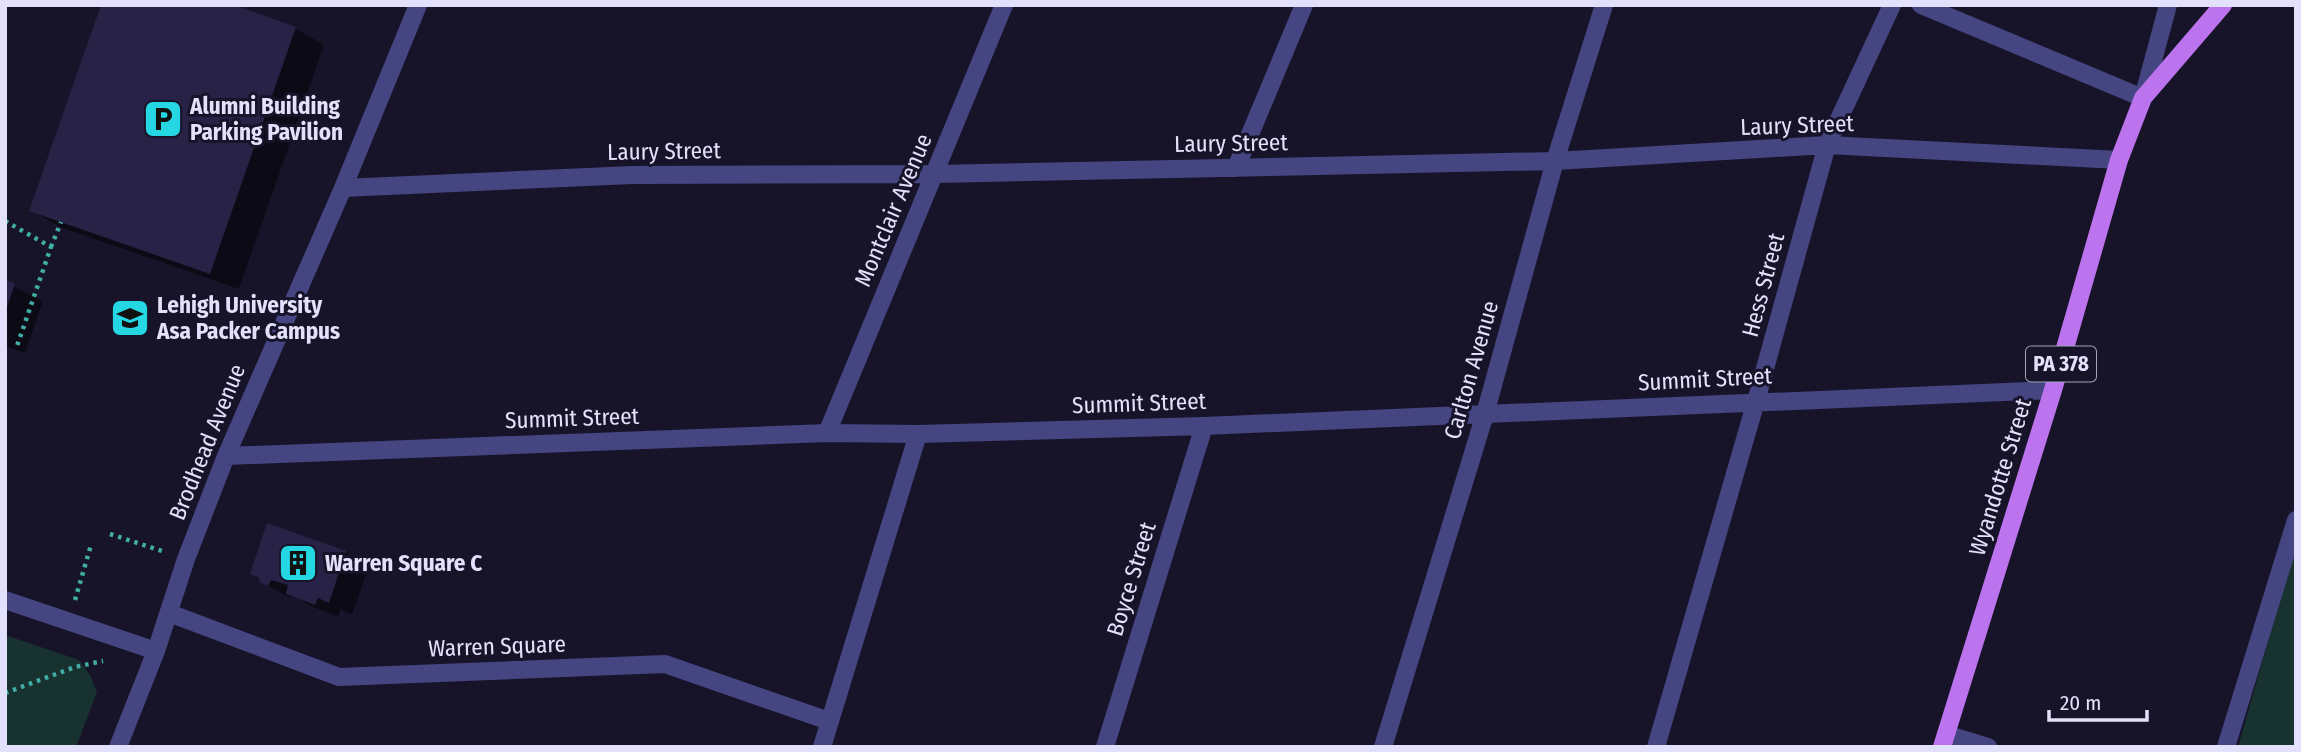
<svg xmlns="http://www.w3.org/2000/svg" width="2301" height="752" font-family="'Fira Sans Condensed',sans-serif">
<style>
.green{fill:#183230}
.shadow{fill:#0007}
.building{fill:#292247}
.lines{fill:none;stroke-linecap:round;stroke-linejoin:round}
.path{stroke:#40aea4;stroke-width:4.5;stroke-dasharray:3.5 5;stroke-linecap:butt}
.minor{stroke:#454582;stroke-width:18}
.major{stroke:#bc74ee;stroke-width:18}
.labels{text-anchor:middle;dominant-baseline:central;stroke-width:6;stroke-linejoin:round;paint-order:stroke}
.shield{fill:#171429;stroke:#a5a3bc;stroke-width:2}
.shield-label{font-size:21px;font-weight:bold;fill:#e2e0fb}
.poi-label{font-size:23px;font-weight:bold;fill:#e2e0fb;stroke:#171429;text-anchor:start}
.street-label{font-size:23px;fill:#e2e0fb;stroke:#171429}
</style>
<rect width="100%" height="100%" fill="#171429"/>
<path class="green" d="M2294,550L2296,747H2238Z
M5,635L79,660L90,675L97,692L76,747H5Z"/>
<path class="shadow" d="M295,28L324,45L239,289L60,227L31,210Z
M5,282L43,301L25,353L5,346Z
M345,552L369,566L352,615L341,609L338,617L311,606L293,596L291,598L284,595L261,581L262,579L252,574Z"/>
<path class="building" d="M101,5H234L296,27L210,274L29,211Z
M5,280L15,283L6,310H5Z
M267,523L346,551L329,603L318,598L315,605L286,594L288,585L271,580L268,586L259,582L260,578L250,574Z"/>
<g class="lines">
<path class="path" d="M5,221L51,247L17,346
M51,247L61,222
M110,534L162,551
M75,600L91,545
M5,693L75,667L103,661"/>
<path class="minor" d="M1921,5L2143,98L2168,5
M1236,168L1304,5
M343,188L632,175L935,174L1555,161L1827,145L2119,160
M827,433L1004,5
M226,456L827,433L918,434L1204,426L2053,390
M5,600L156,651
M169,613L339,677L665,664L829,721
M1946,734L1988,747
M118,747L156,651L186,559L226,456L343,188L418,5
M822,747L918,434
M1105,747L1204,426
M1383,747L1485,414L1555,161L1604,5
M1656,747L1756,401L1827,145L1892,5
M2226,747L2296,520"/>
<path class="major" d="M1942,747L2053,390L2119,160L2143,98L2223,5"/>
</g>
<defs>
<g id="parking-square" transform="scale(2.0125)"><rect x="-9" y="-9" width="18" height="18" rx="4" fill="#24d7e3" stroke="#171429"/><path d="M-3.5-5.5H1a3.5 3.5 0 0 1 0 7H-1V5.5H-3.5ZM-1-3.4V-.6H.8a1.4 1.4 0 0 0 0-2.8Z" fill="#111"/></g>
<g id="university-square" transform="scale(2.0125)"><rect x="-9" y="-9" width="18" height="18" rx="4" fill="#24d7e3" stroke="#171429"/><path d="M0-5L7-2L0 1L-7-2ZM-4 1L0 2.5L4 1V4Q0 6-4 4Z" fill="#111"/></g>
<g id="building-square" transform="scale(2.0125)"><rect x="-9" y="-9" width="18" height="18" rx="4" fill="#24d7e3" stroke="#171429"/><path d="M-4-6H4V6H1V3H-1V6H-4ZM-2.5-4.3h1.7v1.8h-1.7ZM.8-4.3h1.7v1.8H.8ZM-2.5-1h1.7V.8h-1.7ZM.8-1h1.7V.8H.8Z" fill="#111"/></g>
</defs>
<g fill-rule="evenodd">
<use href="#parking-square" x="163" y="119"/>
<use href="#university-square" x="130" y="318"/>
<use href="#building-square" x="298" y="563"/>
</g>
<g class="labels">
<rect class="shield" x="2026" y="346.5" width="70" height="35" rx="5"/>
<g class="shield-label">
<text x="2061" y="364">PA 378</text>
</g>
<g class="poi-label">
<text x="190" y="106">Alumni Building<tspan x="190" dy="26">Parking Pavilion</tspan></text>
<text x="157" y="305">Lehigh University<tspan x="157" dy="26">Asa Packer Campus</tspan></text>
<text x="325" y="563">Warren Square C</text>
</g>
<g class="street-label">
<text transform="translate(1797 125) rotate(-2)">Laury Street</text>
<text transform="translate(1231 143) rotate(-1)">Laury Street</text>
<text transform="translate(664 151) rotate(-1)">Laury Street</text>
<text transform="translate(893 210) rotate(-67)">Montclair Avenue</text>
<text transform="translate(1763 285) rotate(-75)">Hess Street</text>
<text transform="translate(1471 370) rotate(-74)">Carlton Avenue</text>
<text transform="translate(1705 379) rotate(-3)">Summit Street</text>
<text transform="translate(1139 403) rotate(-2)">Summit Street</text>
<text transform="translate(572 418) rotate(-2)">Summit Street</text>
<text transform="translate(207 442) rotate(-68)">Brodhead Avenue</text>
<text transform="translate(2000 477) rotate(-73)">Wyandotte Street</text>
<text transform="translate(1131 579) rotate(-73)">Boyce Street</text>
<text transform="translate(497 646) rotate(-2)">Warren Square</text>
</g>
</g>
<rect width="2301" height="752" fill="none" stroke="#e2e0fb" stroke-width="14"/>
<path d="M2049 710v10h98v-10" fill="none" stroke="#e2e0fb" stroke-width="3.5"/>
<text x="2060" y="710" font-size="21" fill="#e2e0fb" stroke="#171429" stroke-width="5" paint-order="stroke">20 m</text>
</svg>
